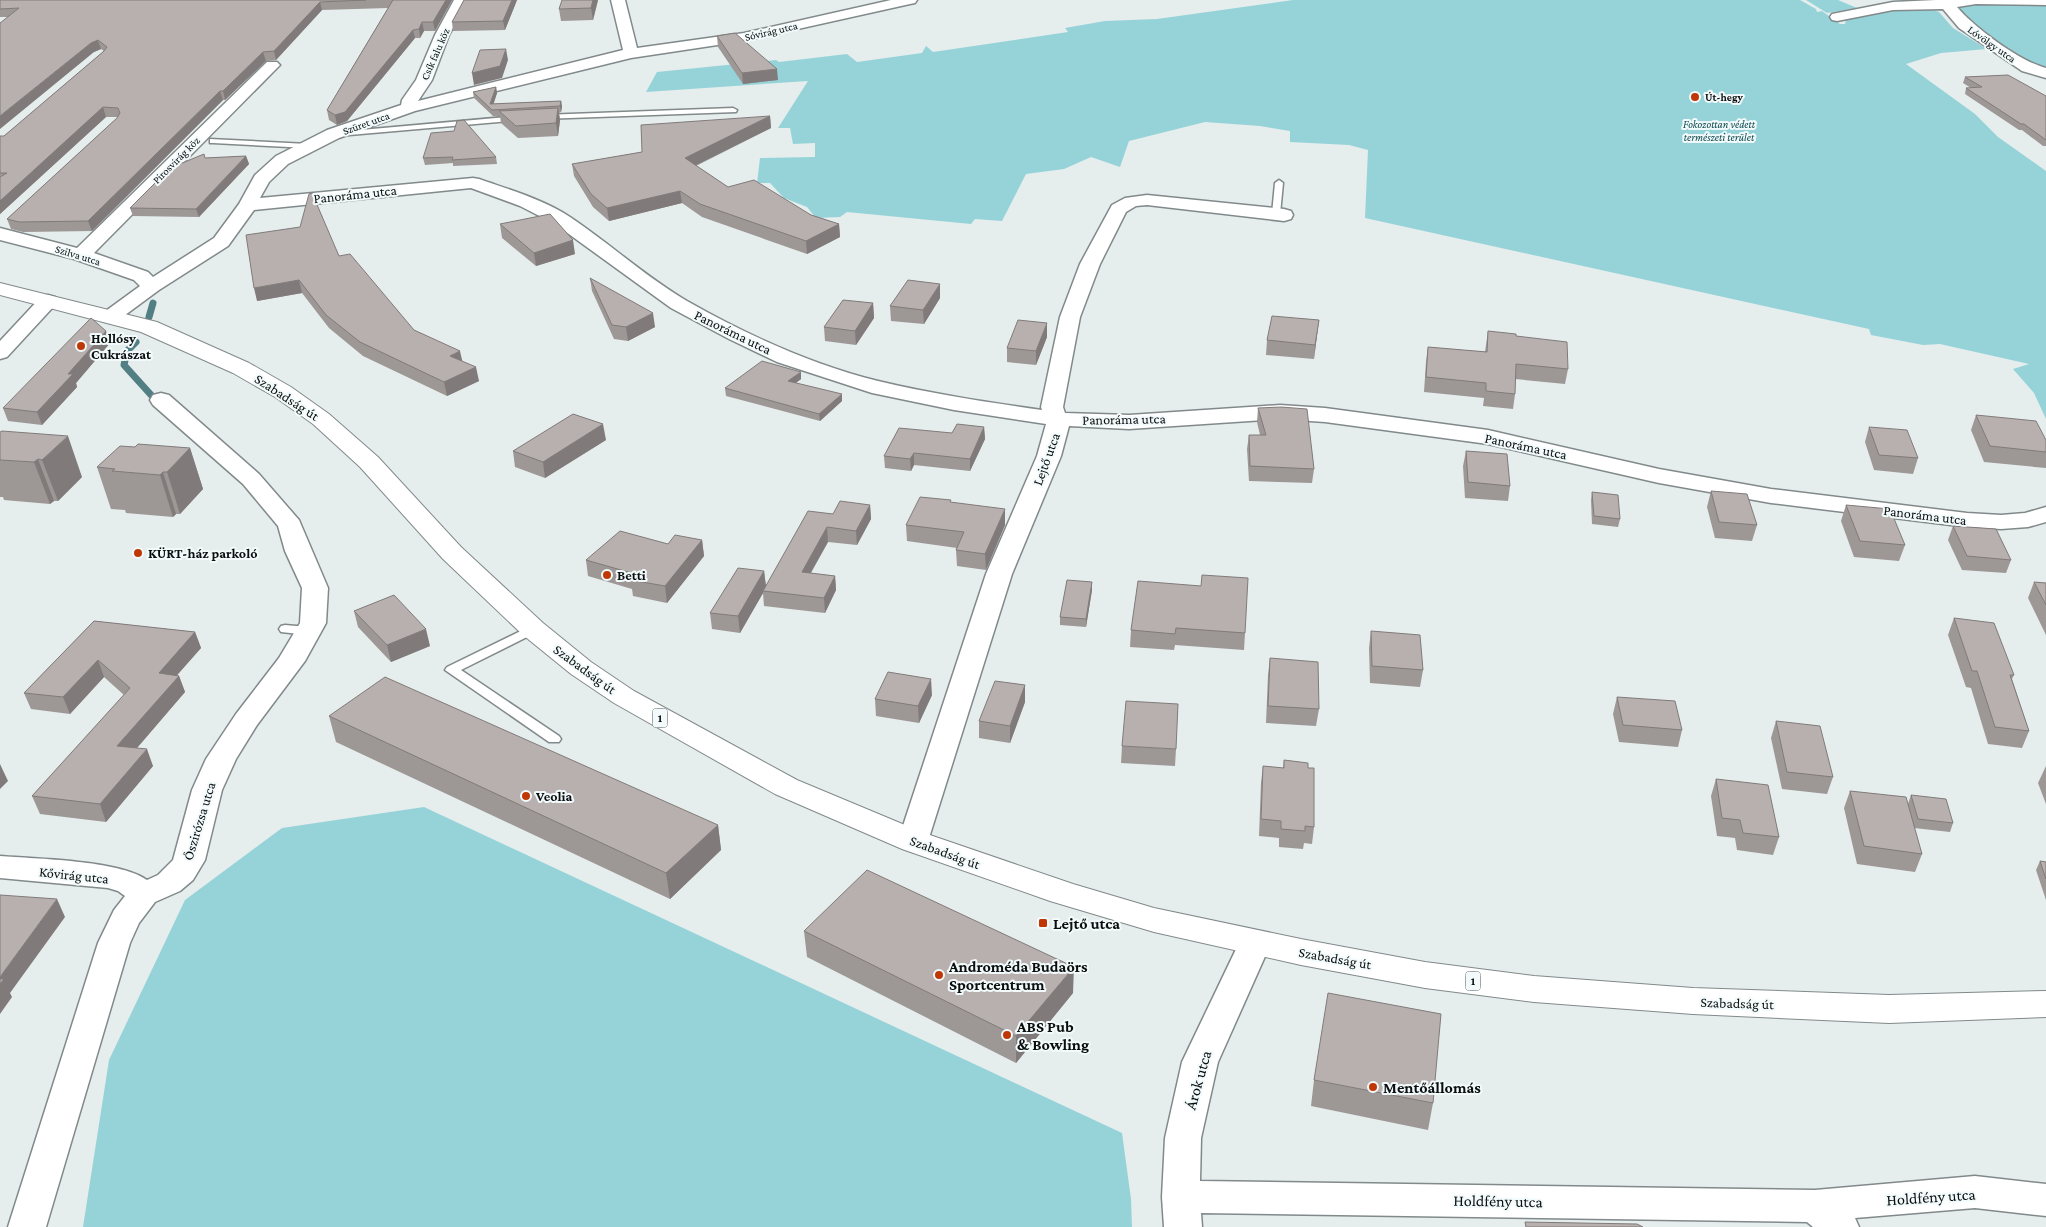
<svg xmlns="http://www.w3.org/2000/svg" width="2046" height="1227" font-family="'Crimson Pro',serif">
<style>
.green{fill:#96d3d9}
.lines{fill:none;stroke-linecap:round;stroke-linejoin:round}
.stream{stroke:#527f84;stroke-width:7}
.lane-casing{stroke:#82898a;stroke-width:3}
.street-casing{stroke:#82898a;stroke-width:3}
.primary-casing{stroke:#82898a;stroke-width:2}
.lane{fill:#fff;fill-rule:evenodd}
.street{fill:#fff;fill-rule:evenodd}
.primary{fill:#fff;fill-rule:evenodd}
.wall{fill:#9d9796}
.shaded-wall{fill:#807b7a}
.building{fill:#b7b0ae;stroke:#807b7a}
.poi-dot{fill:#c03706;stroke:#f2fafb;stroke-width:2}
.labels{text-anchor:middle;dominant-baseline:central;stroke-width:4;stroke-linejoin:round;paint-order:stroke}
.far-street-label{font-size:11px;fill:#0b0e0e;stroke:#f2fafb}
.far-poi-label{font-size:11px;font-weight:bold;fill:#0b0e0e;stroke:#f2fafb;text-anchor:start}
.far-park-label{font-size:11px;font-style:italic;fill:#0b474c;stroke:#f2fafb}
.shield{fill:#f2fafb;stroke:#505555;stroke-width:1}
.shield-label{font-size:12px;font-weight:bold;fill:#0b0e0e}
.street-label{font-size:14px;fill:#0b0e0e;stroke:#f2fafb}
.poi-label{font-size:14px;font-weight:bold;fill:#0b0e0e;stroke:#f2fafb;text-anchor:start}
.near-poi-label{font-size:16px;font-weight:bold;fill:#0b0e0e;stroke:#f2fafb;text-anchor:start}
.near-street-label{font-size:16px;fill:#0b0e0e;stroke:#f2fafb}
</style>
<rect width="100%" height="100%" fill="#e5eded"/>
<path class="green" d="M1293,0H1800L1816,9L1817,12L1822,11L1840,24H1845L1846,19L1893,9L1926,8L1939,12L1953,28L1987,49L1941,53L1906,64L1975,114L1998,137L2046,171V419L2034,393L2013,369L2029,364L1940,344L1923,345L1871,335L1869,329L1365,218L1368,150L1349,145L1290,142V131L1260,126L1205,122L1129,141L1120,167L1091,157L1064,169L1026,174L1002,221L975,219L971,224L847,212L840,217L816,218L807,207L784,198L770,183H757L760,158L815,157V143L793,144L790,128H778L808,81L646,92L657,72L776,60L779,62L847,54L857,62L922,53L926,46L933,52L1068,32L1065,28L1105,21L1157,19Z
M1806,0H1838L1857,8L1827,13Z
M2046,0V73H2043L1948,6Z
M424,807L1122,1133L1131,1199L1132,1227H83L109,1060L185,900L282,828Z"/>
<g class="lines">
<path class="stream" d="M149,317L153,303
M136,342L127,351L124,365L152,396"/>
<g class="lane-casing">
<path id="lane" d="M733,108L737,110L736,112L542,119L538,117L542,115Z
M517,116H520V120L338,136L334,134L338,132Z
M210,139L308,144L312,146L308,148L213,143H210Z
M1279,180L1283,183L1280,214L1276,217L1272,214L1275,183Z
M285,625L308,627L314,631L308,635L281,632L279,629L281,626Z
M533,625L539,629L537,632L461,670L559,736L561,739L559,742H549L445,670L447,667Z"/>
</g>
<g class="street-casing">
<path id="street" d="M454,0H468L449,35L432,80L418,101L623,50L611,0H625L637,48L744,33L891,0H917L915,3L910,4L744,41L631,58L415,111L339,138L288,164L269,182L260,198L473,178L479,179C510,190 543,199 570,217C609,243 646,277 687,301C745,334 813,365 878,381C932,394 987,402 1042,410L1041,407L1060,317L1080,264L1112,205L1125,198L1147,195L1284,209L1291,211L1293,215L1291,219L1284,221L1147,205L1136,206L1126,212L1100,264L1080,317L1063,407L1065,413L1129,415L1280,405L1325,408L1488,430L1659,469L1771,489L1967,513L2001,515L2025,513L2046,507V522L2028,527L2001,529L1967,527L1771,503L1659,483L1488,444L1325,422L1280,419L1129,429L1069,426L1061,456L1012,574L928,841L924,848L913,852L902,848L898,841L986,574L1037,456L1046,424L954,410L872,393L777,362L729,339L671,308L555,224L520,206L471,188L254,210L228,246L159,290L117,321L110,323L103,321L100,317L103,313L140,286L134,280L74,259L0,240V228L77,248L267,62H277L280,65L277,68L94,253L148,272L153,277L214,238L239,204L255,175L276,156L327,130L401,105L402,100L416,80L435,35Z
M1936,0H2046V5L1976,4L1957,7C1975,28 2019,61 2046,68V78L2022,71L1959,28L1943,9L1893,10L1837,21L1832,20L1830,17L1832,14L1837,13L1893,2Z
M48,295L55,297L58,301L55,305L7,357L0,359V341L41,297Z
M161,393L169,395L259,474L299,520L328,588L326,623L305,661L257,725L236,759L222,790L205,860L193,880L180,891L155,902L139,923L130,943L46,1227H8L98,943L114,910L125,896L118,891L108,888L0,878V856C36,859 119,860 147,880L158,875L173,860L192,790L206,759L236,714L279,658L300,623L302,588L285,551L278,526L243,484L153,405L150,400L153,395Z
M1255,931L1267,935L1271,943L1218,1062L1201,1138L1200,1181L1815,1190L1975,1176L2046,1184V1216L1975,1208L1855,1218L1859,1227H1813L1807,1222L1201,1213L1202,1227H1164L1162,1197L1165,1138L1182,1062L1239,943L1243,935Z"/>
</g>
<g class="primary-casing">
<path id="primary" d="M0,283L157,322L249,363L291,387L329,414L378,457L461,547L543,623L591,662L634,691L797,780L924,833L1073,884L1154,908L1301,939L1425,962L1534,976L1693,988L1889,995L2046,991V1017L1889,1023L1693,1014L1534,1002L1425,988L1301,965L1154,932L1050,901L902,849L775,794L614,703L571,674L523,635L443,559L360,467L313,424L275,397L233,373L141,332L0,295Z"/>
</g>
<use href="#lane" class="lane"/>
<use href="#street" class="street"/>
<use href="#primary" class="primary"/>
</g>
<path class="wall" d="M0,0H452L435,31H424L420,38H415L347,121L337,125L329,120L327,110L388,8L322,10L276,60L266,61L225,100H223L92,231L23,232L11,229L7,219L118,117H106L0,214V136H4L104,51L101,49L94,52L7,17H0Z
M464,0H517L505,30L453,31L452,22Z
M598,0L593,20L561,21L559,9Z
M717,36L778,80L743,84L718,47Z
M1965,77L2046,96V146H2043L2022,130H2019L1965,94L1966,88H1971L1963,83Z
M496,87L497,93L493,104L561,101L562,107L561,112L559,113L560,120L558,136L518,138L501,123L500,116H493L474,98L473,92Z
M770,116L771,128L696,166L728,187L839,224L840,237L807,254L702,217L682,203L609,221L593,207L574,176L572,164L642,152Z
M454,131L496,157L497,164L453,166V163L425,165L423,158Z
M246,156L249,164L199,217L133,216L130,208L205,158Z
M500,224L575,254L536,266L502,238Z
M339,256L414,330L462,361L479,381L447,396L363,356L329,328L302,293L257,301Z
M590,278L655,327L628,341L614,339L592,291Z
M940,298L924,324L891,321L890,306Z
M873,303L874,318L856,345L825,341L824,327Z
M1319,320L1314,359L1266,355L1267,340Z
M1488,331L1516,336L1568,369L1565,384L1515,379V394L1513,409L1483,406L1484,398L1424,392L1426,362L1428,347L1485,352Z
M1047,337L1036,365L1007,362V348Z
M110,343L76,383L77,387L42,425L8,421L3,408Z
M801,372V379L796,383L842,401L820,421L726,396L725,388Z
M1258,408L1314,469L1312,483L1249,481L1247,449L1249,435H1260L1257,422Z
M1976,415L2046,440V468L1984,462L1971,430Z
M984,427L985,439L970,471L914,465L911,471L885,468L884,456L952,433Z
M1869,427L1918,458L1913,474L1874,470L1865,442Z
M0,432L82,477L58,501H54L50,504L4,500L3,497H0Z
M606,440L545,478L515,467L513,451Z
M135,447L190,448L203,489L180,514H176L173,517L126,513L125,510L111,509L97,467Z
M1466,451L1510,486L1508,501L1465,498L1463,466Z
M1711,491L1757,525L1752,541L1715,538L1707,507Z
M1592,492L1620,519L1618,527L1592,524L1591,500Z
M951,503L1005,525L986,570L957,566L956,550L957,548L907,541L906,525Z
M870,505L871,519L857,545L828,542L811,573L835,576L836,590L825,613L764,606L763,593L740,633L712,629L710,613L764,571L766,586L833,514Z
M1846,505L1905,545L1899,561L1854,557L1841,521Z
M1953,526L2011,560L2006,573L1962,570L1948,540Z
M702,540L704,556L667,603L633,596L632,589L588,576L586,560L668,544Z
M1092,582V590L1086,627L1060,625V617Z
M2034,582L2046,583V635L2028,598Z
M1201,586L1245,633L1244,650L1175,645L1174,650L1130,647L1131,630Z
M354,611L430,646L391,662L358,627Z
M1954,618L2014,675L2012,679L2029,731L2022,748L1988,744L1971,688L1966,687L1948,635Z
M94,621L195,632L201,648L177,675L179,676L185,692L137,748L153,766L106,822L40,814L32,796L124,695L104,677L70,714L31,709L24,693Z
M1371,631L1423,670L1420,687L1370,683L1369,648Z
M1270,658L1319,709L1316,726L1266,723L1268,675Z
M1025,685V702L1010,743L979,738V721Z
M932,695L919,723L876,716L875,699Z
M1617,697L1682,730L1678,747L1619,742L1613,714Z
M329,716L718,825L721,850L670,899L336,742Z
M1776,721L1833,777L1827,794L1782,789L1771,738Z
M1122,746L1176,749L1175,766L1121,763Z
M1284,760L1308,768L1314,827L1312,844L1304,843L1303,849L1279,847V838L1259,836L1261,783L1263,766L1283,768Z
M2046,766V804L2038,783Z
M1716,779L1779,837L1773,855L1737,850L1735,838L1717,836L1711,796Z
M1850,791L1908,804L1911,795L1953,823L1950,832L1914,828L1922,854L1915,872L1857,864L1844,808Z
M2040,861L2046,862V900L2036,870Z
M804,931L1073,993L1016,1063L807,957Z
M1314,1080L1433,1103L1428,1130L1311,1106Z"/>
<path class="shaded-wall" d="M446,0H452L435,31L433,22Z
M512,0H517L505,30L503,21Z
M593,0H598L593,20L591,8Z
M320,2L322,10L276,60L274,51Z
M422,22L424,31L420,38L419,29Z
M413,30L415,38L347,121L337,125L335,115Z
M98,40L101,49L94,52L0,129V116L91,43Z
M506,49L508,60L502,78L474,85L472,73Z
M263,52L266,61L225,100L223,91Z
M777,69L778,80L743,84L742,73Z
M496,87L497,93L492,109L490,104Z
M220,91L223,100L92,231L88,221Z
M561,101L562,107L561,112L560,106Z
M103,107L106,117L0,214V201Z
M558,108L560,120L558,136L556,123Z
M770,116L771,128L686,170L685,158Z
M246,156L249,164L199,217L196,209Z
M680,191L682,203L609,221L607,208Z
M839,224L840,237L807,254L806,241Z
M573,240L575,254L536,266L534,253Z
M299,280L302,293L257,301L254,288Z
M940,284V298L924,324L923,310Z
M873,303L874,318L856,345L855,331Z
M653,313L655,327L628,341L626,327Z
M1319,320L1317,335L1314,359L1315,345Z
M1047,323V337L1036,365V351Z
M106,331L110,343L76,383L77,387L42,425L37,412L68,374Z
M460,351L463,364L450,356Z
M476,367L479,381L447,396L444,382Z
M801,372V379L789,388L788,381Z
M842,394V401L820,421L819,414Z
M603,424L606,440L545,478L543,462Z
M984,427L985,439L970,471V459Z
M68,436L82,477L58,501L42,460Z
M190,448L203,489L180,514L167,472Z
M914,453V465L911,471L910,459Z
M38,459L54,501L50,504L34,462Z
M163,472L176,514L173,517L160,475Z
M870,505L871,519L857,545L856,531Z
M1005,509V525L986,570L985,554Z
M827,527L828,542L803,586L802,572Z
M702,540L704,556L667,603L665,586Z
M764,571L766,587L763,591V593L740,633L738,616Z
M835,576L836,590L825,613L824,598Z
M1092,582V590L1086,627V619Z
M426,629L430,646L391,662L387,645Z
M195,632L201,648L164,690L159,673Z
M98,660L104,677L70,714L63,697Z
M179,676L185,692L124,763L117,746Z
M931,679L932,695L919,723L918,706Z
M1025,685V702L1010,743V726Z
M147,749L153,766L106,822L100,804Z
M0,764L8,781L0,789Z
M718,825L721,850L670,899L666,873Z
M57,899L65,917L10,993L12,997L0,1014V977Z
M1074,967L1073,993L1016,1063V1036Z"/>
<path class="building" d="M0,0H366L320,2L274,51L263,52L223,91H220L88,221L19,222L7,219L117,118L120,113L118,108L103,107L0,201V177L7,173H0V136H4L104,51L107,47L98,40L91,43L0,116V23L19,8L0,9Z
M393,0H446L433,22H422L419,29L413,30L345,112L335,115L327,110Z
M464,0H512L503,21L452,22Z
M562,0H593L591,8L559,9Z
M735,33L777,69L742,73L717,36Z
M506,49L500,66L472,73L480,50Z
M2008,75L2046,96V140L2024,124H2021L1966,88L1982,87L1965,77Z
M496,87L490,104L561,101L560,106L492,110L473,92Z
M558,108L556,123L516,126L499,111Z
M770,116L685,158L728,187L754,180L811,215L839,224L806,241L700,204L680,191L607,208L591,194L572,164L642,152L641,125Z
M464,120L496,157L452,160L453,157L423,158L431,133L454,131L457,121Z
M204,154L205,158L246,156L196,209L130,208L170,168Z
M312,193L339,256L350,254L414,330L460,351L450,356L476,367L444,382L360,342L326,315L299,280L254,288L246,235L300,227L309,194Z
M550,214L573,240L534,253L500,224Z
M590,278L653,313L626,327L612,325Z
M908,280L940,284L923,310L890,306Z
M843,300L873,303L855,331L824,327Z
M1272,316L1319,320L1315,345L1267,340Z
M91,318L106,331L68,374H73L37,412L3,408Z
M1018,320L1047,323L1036,351L1007,348Z
M1488,331L1516,334V336L1567,342L1568,369L1516,364L1515,394L1486,391V383L1426,377L1428,347L1487,352Z
M762,361L801,372L788,381L842,394L819,414L725,388Z
M1281,407L1307,409L1314,469L1250,466L1249,435H1266L1258,408Z
M573,414L603,424L543,462L513,451Z
M1976,415L2036,421L2046,440V452L1990,446Z
M957,424L984,427L970,459L914,453L910,459L884,456L899,428L952,433Z
M1869,427L1907,430L1918,458L1879,455Z
M2,431L68,436L42,460L38,459L34,462L0,460V432Z
M138,444L190,448L167,472H163L160,475L112,471L115,469L97,467L120,446L135,447Z
M1466,451L1507,454L1510,486L1468,482Z
M1711,491L1747,494L1757,525L1719,522Z
M1592,492L1618,495L1620,519L1594,516Z
M920,497L951,500L950,502L1005,509L985,554L956,550L964,532L906,525Z
M840,501L870,505L856,531L827,527L802,572L835,576L824,598L763,591L808,511L833,514Z
M1846,505L1890,509L1905,545L1860,541Z
M1953,526L1996,529L2011,560L1967,556Z
M620,531L668,544L675,535L702,540L665,586L631,580L635,574L586,560Z
M738,568L764,571L738,616L710,613Z
M1202,575L1248,578L1245,633L1176,628L1175,634L1131,630L1138,581L1201,586Z
M1067,580L1092,582L1086,619L1060,617Z
M2034,582L2046,583V605Z
M394,595L426,629L387,645L354,611Z
M1954,618L1994,623L2014,675H2010L2029,731L1995,727L1977,671H1972Z
M94,621L195,632L159,673L179,676L117,746L147,749L100,804L32,796L130,688L98,660L63,697L24,693Z
M1371,631L1420,635L1423,670L1372,666Z
M1270,658L1318,662L1319,709L1268,706Z
M888,672L931,679L918,706L875,699Z
M385,677L718,825L666,873L329,716Z
M995,681L1025,685L1010,726L979,721Z
M1617,697L1675,701L1682,730L1623,725Z
M1126,701L1178,704L1176,749L1122,746Z
M1776,721L1820,726L1833,777L1787,772Z
M1284,760L1308,763V768H1314V827L1305,826V831L1281,829V821L1261,819L1263,766L1284,768Z
M1716,779L1768,785L1779,837L1743,833L1740,820L1722,818Z
M1850,791L1906,797L1922,854L1864,846Z
M1911,795L1946,799L1953,823L1918,819Z
M2040,861L2046,862V879Z
M867,870L1074,967L1016,1036L804,931Z
M0,895L57,899L0,977Z
M0,979H4L0,984Z
M1328,993L1441,1014L1433,1103L1314,1080Z
M1525,1222L1637,1224L1643,1227H1526Z"/>
<g class="poi-dot">
<circle cx="1695" cy="97" r="5"/>
<circle cx="81" cy="346" r="5"/>
<circle cx="138" cy="553" r="5"/>
<circle cx="607" cy="575" r="5"/>
<circle cx="526" cy="796" r="5"/>
<rect x="1038" y="918" width="10" height="10" rx="2.5"/>
<circle cx="939" cy="975" r="5"/>
<circle cx="1007" cy="1035" r="5"/>
<circle cx="1373" cy="1087" r="5"/>
</g>
<g class="labels">
<g class="far-street-label">
<text transform="translate(771 31) rotate(-13)">Sóvirág utca</text>
<text transform="translate(1992 44) rotate(35)">Lóvölgy utca</text>
<text transform="translate(435 54) rotate(-66)">Csík falu köz</text>
<text transform="translate(366 123) rotate(-20)">Szüret utca</text>
<text transform="translate(176 160) rotate(-45)">Pirosvirág köz</text>
<text transform="translate(78 255) rotate(17)">Szilva utca</text>
</g>
<g class="far-poi-label">
<text x="1705" y="97">Út-hegy</text>
</g>
<g class="far-park-label">
<text x="1719" y="124">Fokozottan védett<tspan x="1719" dy="13">természeti terület</tspan></text>
</g>
<g class="shield">
<rect x="652.5" y="708.5" width="15" height="19" rx="4"/>
<rect x="1465.5" y="971.5" width="15" height="19" rx="4"/>
</g>
<g class="shield-label">
<text x="660" y="718">1</text>
<text x="1473" y="981">1</text>
</g>
<g class="street-label">
<text transform="translate(355 194) rotate(-6)">Panoráma utca</text>
<text transform="translate(733 332) rotate(26)">Panoráma utca</text>
<text transform="translate(287 397) rotate(33)">Szabadság út</text>
<text transform="translate(1124 419) rotate(-1)">Panoráma utca</text>
<text transform="translate(1526 446) rotate(12)">Panoráma utca</text>
<text transform="translate(1046 459) rotate(-70)">Lejtő utca</text>
<text transform="translate(1925 515) rotate(7)">Panoráma utca</text>
<text transform="translate(585 669) rotate(36)">Szabadság út</text>
<text transform="translate(199 821) rotate(-73)">Őszirózsa utca</text>
<text transform="translate(945 852) rotate(20)">Szabadság út</text>
<text transform="translate(74 875) rotate(6)">Kővirág utca</text>
<text transform="translate(1335 958) rotate(10)">Szabadság út</text>
<text transform="translate(1737 1003) rotate(2)">Szabadság út</text>
</g>
<g class="poi-label">
<text x="91" y="338">Hollósy<tspan x="91" dy="16">Cukrászat</tspan></text>
<text x="148" y="553">KÜRT-ház parkoló</text>
<text x="617" y="575">Betti</text>
<text x="536" y="796">Veolia</text>
</g>
<g class="near-poi-label">
<text x="1053" y="923">Lejtő utca</text>
<text x="949" y="966">Androméda Budaörs<tspan x="949" dy="18">Sportcentrum</tspan></text>
<text x="1017" y="1026">ABS Pub<tspan x="1017" dy="18">&amp; Bowling</tspan></text>
<text x="1383" y="1087">Mentőállomás</text>
</g>
<g class="near-street-label">
<text transform="translate(1198 1080) rotate(-74)">Árok utca</text>
<text transform="translate(1931 1197) rotate(-4)">Holdfény utca</text>
<text transform="translate(1498 1201) rotate(1)">Holdfény utca</text>
</g>
</g>
</svg>
